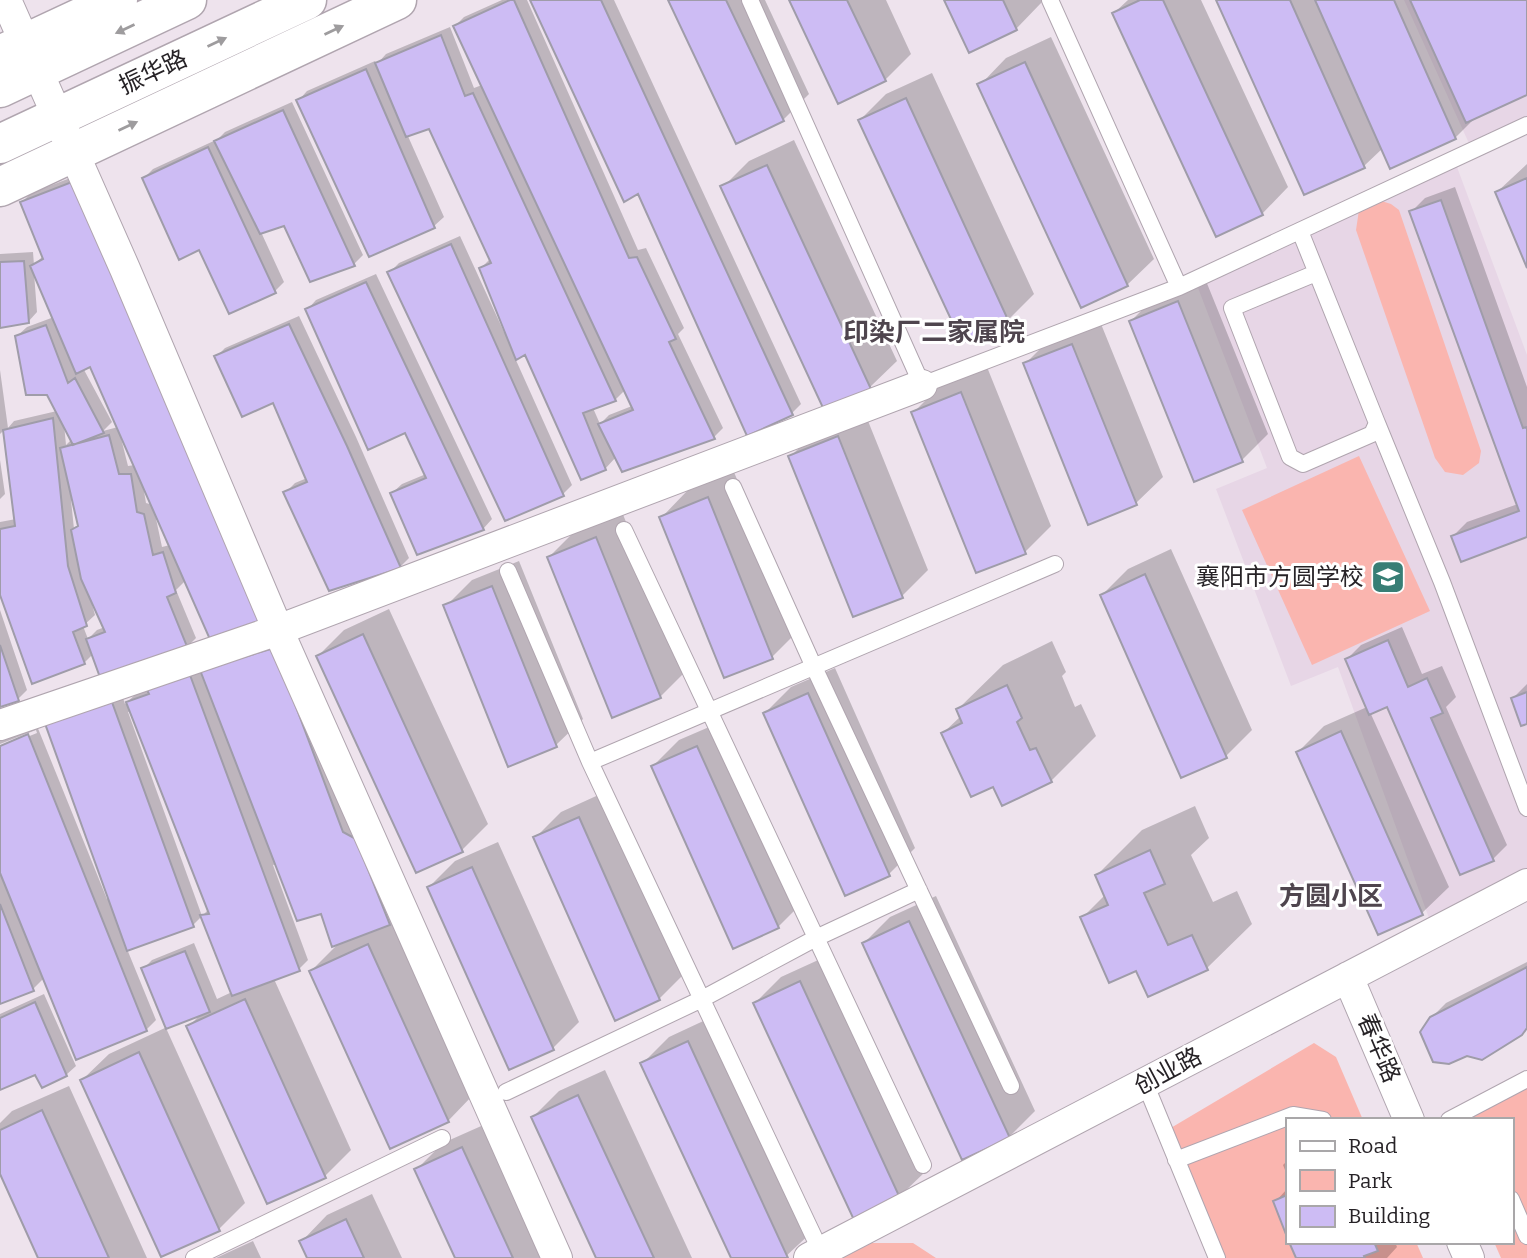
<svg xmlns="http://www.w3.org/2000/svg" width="1527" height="1258" font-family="Bitter,'Noto Sans SC',serif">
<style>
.built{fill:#e7d6e6}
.green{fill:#fab5af}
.shadow{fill:#0003;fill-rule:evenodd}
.building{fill:#cdbcf4;stroke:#9f9ca9;stroke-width:2}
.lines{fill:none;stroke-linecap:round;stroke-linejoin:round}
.lane-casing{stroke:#b0a5af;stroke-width:18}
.street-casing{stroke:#b0a5af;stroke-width:32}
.secondary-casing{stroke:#b0a5af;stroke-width:41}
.lane{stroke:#fff;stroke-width:16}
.street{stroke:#fff;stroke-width:30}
.secondary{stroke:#fff;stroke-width:38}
.oneway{fill:#9e9c9e}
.labels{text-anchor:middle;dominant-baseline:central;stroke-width:6;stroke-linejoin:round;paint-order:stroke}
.street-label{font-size:24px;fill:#272327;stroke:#fff}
.poi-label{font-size:24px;fill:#272327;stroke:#fff;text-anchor:end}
.neighbourhood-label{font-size:26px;font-weight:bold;fill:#4f454e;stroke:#fff}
</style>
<rect width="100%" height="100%" fill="#eee3ed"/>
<path class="built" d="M1404,0H1527V125L1472,150Z
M1454,159L1527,355V883L1434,932L1338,667L1291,686L1216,489L1267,468L1195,280Z"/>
<path class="green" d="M1378,200L1391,204L1399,210L1481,451L1479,463L1463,475L1445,472L1435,458L1356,230L1359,210Z
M1359,456L1430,611L1312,665L1242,510Z
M1314,1043L1336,1057L1363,1120H1287V1242H1416L1423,1258H1217L1164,1132Z
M1527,1079V1258H1501L1494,1242H1511V1120H1449Z
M859,1243H913L936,1258H832Z"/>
<path class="shadow" d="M502,0H527L638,250L646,248L684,328L678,334L723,428L714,437L623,470L616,457L605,469L525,352L515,358L572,485L563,494L389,273L399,263L460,236L504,332L507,331L481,268L491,258L430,127L407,134L444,217L434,226L298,101L307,91L375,61L377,64L386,54L450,27L474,88L482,85L455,26L464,17ZM625,390L632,406L609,415L600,424L593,408L615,400Z
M532,0H614L801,404L792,413L639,192Z
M670,0H765L809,94L783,120Z
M791,0H886L911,54L885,80Z
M946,0H1041L1042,2L1016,29Z
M1128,0H1201L1288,187L1262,214L1114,13Z
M1218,0H1527V93L1478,115L1455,138L1391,167L1383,148L1364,166Z
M1051,37L1154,259L1127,285L980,85L1006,58Z
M932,73L1034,294L1008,320L860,120L886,94Z
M292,102L363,255L354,264L311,280L285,224L261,232L284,282L275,291L200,248L144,178L153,169L218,139L225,132Z
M794,140L897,361L870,387L825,408L723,187L749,161Z
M1527,164V264L1497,192Z
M86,172L186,580L176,590L196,638L187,647L93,654L84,663L0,593V522L16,519L5,429L0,434V370L8,428L14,421L57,411L17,336L27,327L54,317L34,273L37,312L28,322L0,326V254L33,252L34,265L43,256L22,202L31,193ZM90,364L118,427L103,431L112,422L83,368ZM64,424L72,439L66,445ZM123,437L135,465L128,466L121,438ZM143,485L153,505L146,503ZM74,499L79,524L74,529L71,500ZM155,514L170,545L162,547ZM94,603L105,627L97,630L88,639L83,626L95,615L92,604Z
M1455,187L1527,387V536H1453L1467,522L1518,504L1411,212L1425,198Z
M376,274L492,519L483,529L392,493L402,484L426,474L406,431L307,310L316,300Z
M1204,276L1268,434L1242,460L1131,321L1157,295Z
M299,316L356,437L409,558L400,567L286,492L295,483L307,478L274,400L216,357L225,348Z
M1099,319L1163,477L1136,503L1089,522L1025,364L1051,338Z
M987,367L1051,526L1025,552L913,413L940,386Z
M864,411L928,570L902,596L790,457L817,430Z
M0,460L5,494L0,499Z
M734,472L798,631L772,657L661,518L687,491Z
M622,512L686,671L660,697L549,557L575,531Z
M1171,549L1252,730L1226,756L1102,595L1128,569Z
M519,561L583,719L556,745L509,764L446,606L472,580Z
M389,609L488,824L462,850L318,656L344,630Z
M0,610L27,690L18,699L0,706Z
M1402,627L1422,674L1442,666L1456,697L1446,707L1507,845L1493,859L1388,705L1370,712L1449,887L1422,913L1379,933L1298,752L1324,726L1367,707L1347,659L1361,645Z
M284,640L474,1094L448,1121L311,971L340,942L322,912L277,864L273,865L308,960L299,969L274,979L351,1150L325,1176L188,1027L202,1013L166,1028L245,1203L219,1229L162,1255L82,1080L109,1054L167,1027L143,969L152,960L194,943L217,999L232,992L202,916L193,925L127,949L156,1020L146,1030L44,978L33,989L0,1002V748L37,733L36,730L0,744V741L37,726L107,899L110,897L45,719L119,686L125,704L137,693ZM131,711L209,909L202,916L128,712Z
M1052,641L1066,672L1062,676L1075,707L1081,704L1096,736L1051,781L994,785L943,733L961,716L958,709L1003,665Z
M835,668L915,848L889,874L846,894L765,713L791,687Z
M1527,684V722L1513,698Z
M723,721L804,901L778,927L653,766L679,740Z
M605,792L686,972L659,999L616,1018L535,838L561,812Z
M1195,806L1209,838L1191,855L1213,902L1237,891L1252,924L1207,968L1082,918L1106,894L1097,875L1142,830Z
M498,842L579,1022L553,1048L429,887L455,861Z
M936,896L1035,1111L1009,1137L864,943L890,917Z
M827,956L926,1171L899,1197L755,1003L781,977Z
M1527,962V1027L1431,1018L1446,1003Z
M44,994L76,1066L66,1075L36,1072L0,1088V1014Z
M714,1016L813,1231L784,1258H732L643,1063L669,1037Z
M605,1070L692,1258H598L533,1117L559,1091Z
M69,1086L147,1258H40L0,1170V1123L12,1111Z
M488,1123L550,1258H457L416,1170L443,1143Z
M1287,1161V1175L1283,1165Z
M1287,1189V1232L1275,1202Z
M372,1194L402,1258H308L301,1242L327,1215Z
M253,1241L261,1258H216Z
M1291,1242H1395L1397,1247L1387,1258H1298Z"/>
<path class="building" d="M510,0H514L629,258L637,257L676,339L669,342L715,439L622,472L598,424L633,410L453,26Z
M530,0H601L793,415L747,436L638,194L624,202Z
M668,0H726L784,121L736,144Z
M789,0H847L886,81L838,104Z
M944,0H1003L1017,30L969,53Z
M1140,0H1163L1263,215L1216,237L1112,13Z
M1216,0H1290L1365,168L1304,195Z
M1315,0H1394L1456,139L1390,169Z
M1410,0H1527V95L1466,123Z
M441,35L465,96L473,93L616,401L583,413L606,470L581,480L525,355L516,360L479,268L491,263L429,129L406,137L375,63Z
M1025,62L1128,286L1081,308L977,84Z
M366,69L435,228L369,257L296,100Z
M906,98L1009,322L962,343L858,120Z
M283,110L355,266L310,282L284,226L260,234L214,141Z
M208,147L276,293L229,314L199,250L179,260L142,178Z
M767,165L871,389L824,410L720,186Z
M1527,178V268L1495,192Z
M77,180L263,623L212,644L90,367L76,374L30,266L43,259L20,202Z
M1441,200L1523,428L1527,427V537L1461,562L1451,536L1519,511L1409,211Z
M451,244L564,496L505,521L387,272Z
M24,261L29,323L0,328V262Z
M366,282L484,530L417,555L390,493L426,478L405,433L368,450L305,309Z
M1178,301L1243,462L1194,482L1129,321Z
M289,324L347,446L401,568L329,591L283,492L307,482L273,403L242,417L214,356Z
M46,325L68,383L75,378L104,433L73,445L47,395H26L15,336Z
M1072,344L1137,505L1088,525L1023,363Z
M961,392L1026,554L976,573L911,412Z
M53,418L68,566L87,626L73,632L85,664L32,684L0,595V529L15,526L3,430Z
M109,435L119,474H131L137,512L144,514L153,555L163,552L176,593L167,597L188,649L101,680L86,639L105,632L81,579L71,530L78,526L60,448Z
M838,436L903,598L853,617L788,456Z
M708,497L773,659L724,678L659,517Z
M596,537L661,698L612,718L547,557Z
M1145,574L1227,758L1181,778L1100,595Z
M492,586L557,747L508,767L443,605Z
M363,634L463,852L416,873L316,656Z
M1388,640L1408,687L1427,678L1443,713L1431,718L1494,861L1460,875L1387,707L1369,715L1345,659Z
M0,645L19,701L0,707Z
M274,648L343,832L356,839L390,925L332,947L321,914L297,921L200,670Z
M187,667L300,971L232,996L200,915L209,914L126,702L149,694L143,682Z
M1007,685L1022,718L1017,722L1030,750L1036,748L1052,782L1002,806L993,787L971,797L941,733L962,723L956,709Z
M1527,692V724L1521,726L1511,698Z
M808,693L890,876L845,896L763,713Z
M109,694L194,927L127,951L43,718Z
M1341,731L1423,915L1378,935L1296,752Z
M28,734L147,1031L76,1060L0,873V746Z
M697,746L779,928L733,949L651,766Z
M579,817L660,1000L615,1021L533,837Z
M1150,850L1165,884L1144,893L1168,945L1192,935L1208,970L1148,997L1136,971L1109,983L1080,917L1108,905L1095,875Z
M472,867L554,1050L509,1070L427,887Z
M0,904L34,991L0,1004Z
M909,921L1010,1138L962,1160L862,943Z
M368,944L449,1122L390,1149L309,971Z
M185,951L210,1012L166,1029L141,968Z
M1527,967V1028L1522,1035L1482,1060L1467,1056L1449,1064L1433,1062L1420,1032L1430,1017Z
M800,981L900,1198L854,1220L753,1003Z
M245,999L326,1178L267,1204L186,1026Z
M35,1002L67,1076L42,1088L35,1075L0,1090V1018Z
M688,1041L788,1258H731L640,1063Z
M139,1052L220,1231L161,1257L80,1080Z
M578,1095L654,1258H596L531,1117Z
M42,1110L109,1258H38L0,1174V1130Z
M462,1147L513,1258H455L414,1169Z
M1287,1195V1237L1273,1201Z
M346,1219L364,1258H307L299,1241Z
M1289,1242H1374L1378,1251L1364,1256L1365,1258H1296Z"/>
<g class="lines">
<g class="lane-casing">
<path id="lane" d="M750,0L922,385L1179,287L1527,125
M1050,0L1179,287
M1300,231L1377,423L1372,434L1303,464L1290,457L1232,308L1316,273
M1377,423L1442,582L1527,808
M733,487L813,665L1011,1086
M624,530L923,1165
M508,571L590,762
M1145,1083L1217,1258
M506,1092L702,999L816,938L919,890
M1449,1120L1527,1079
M1176,1160L1293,1115L1323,1120
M1511,1199L1527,1236
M821,1252L590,762L1055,564
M194,1258L442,1138"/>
</g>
<g class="street-casing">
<path id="street" d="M6,0L125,269L278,630L557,1258
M0,725L278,630L922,385
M1348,977L1409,1120
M1462,1242L1469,1258
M809,1258L1527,884"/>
</g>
<g class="secondary-casing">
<path id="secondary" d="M0,55L118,0
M0,88L187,0
M0,144L307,0
M0,187L397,0"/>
</g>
<use href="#lane" class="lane"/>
<use href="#street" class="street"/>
<use href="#secondary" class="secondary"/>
</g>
<defs><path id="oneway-solid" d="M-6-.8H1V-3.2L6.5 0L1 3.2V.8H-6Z" transform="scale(1.75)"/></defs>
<g class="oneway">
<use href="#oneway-solid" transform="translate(125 29) rotate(155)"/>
<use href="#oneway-solid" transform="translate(334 30) rotate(-25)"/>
<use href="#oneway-solid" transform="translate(217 42) rotate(-25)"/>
<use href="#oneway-solid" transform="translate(128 126) rotate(-25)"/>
</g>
<defs>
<g id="school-square" transform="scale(1.75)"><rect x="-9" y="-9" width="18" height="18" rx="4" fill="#387e75" stroke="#fff"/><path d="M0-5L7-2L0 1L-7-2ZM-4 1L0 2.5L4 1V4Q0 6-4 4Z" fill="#fff"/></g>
</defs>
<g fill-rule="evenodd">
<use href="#school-square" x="1388" y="577"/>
</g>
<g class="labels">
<g class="street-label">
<text transform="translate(153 72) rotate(-25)">振华路</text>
<text transform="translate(1379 1048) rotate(67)">春华路</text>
<text transform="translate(1168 1071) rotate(-28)">创业路</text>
</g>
<g class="poi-label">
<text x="1364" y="577">襄阳市方圆学校</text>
</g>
<g class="neighbourhood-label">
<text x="934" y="332">印染厂二家属院</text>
<text x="1331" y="896">方圆小区</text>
</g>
</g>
<rect x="1286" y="1118" width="228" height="126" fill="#ffffff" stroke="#a9a7a9" stroke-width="2"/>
<rect x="1300" y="1141" width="35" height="10" fill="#ffffff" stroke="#a9a7a9" stroke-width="2"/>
<text x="1348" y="1153" font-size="21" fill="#272327">Road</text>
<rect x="1300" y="1170" width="35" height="21" fill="#fab5af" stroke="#a9a7a9" stroke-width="2"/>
<text x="1348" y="1188" font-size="21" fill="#272327">Park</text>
<rect x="1300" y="1206" width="35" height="21" fill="#cdbcf4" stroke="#a9a7a9" stroke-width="2"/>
<text x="1348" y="1223" font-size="21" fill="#272327">Building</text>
</svg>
